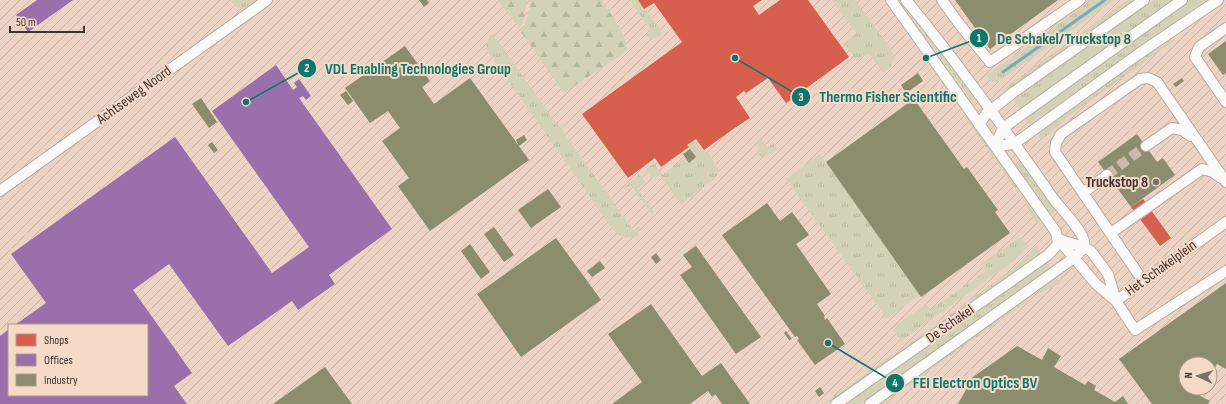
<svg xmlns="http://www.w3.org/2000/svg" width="1226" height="404" font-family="'Sofia Sans Condensed',sans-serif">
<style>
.industrial{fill:url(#industrial-furrows);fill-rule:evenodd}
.grass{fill:url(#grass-tufts)}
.forest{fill:url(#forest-firs)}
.shops{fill:#d6604d}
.offices{fill:#9970ab}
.industry{fill:#8c8c6e}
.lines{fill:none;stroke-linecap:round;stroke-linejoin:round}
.stream{stroke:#7ba7bf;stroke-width:3}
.minor-tunnel{stroke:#cabbb1;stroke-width:10;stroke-dasharray:10 5;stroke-linecap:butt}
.minor-casing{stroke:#b9ada5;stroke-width:12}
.minor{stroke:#fcfaf8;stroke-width:10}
.poi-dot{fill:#7c6f67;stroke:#f6dac8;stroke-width:1.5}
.labels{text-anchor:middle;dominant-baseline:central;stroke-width:4;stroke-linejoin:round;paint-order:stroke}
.street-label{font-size:15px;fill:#40352e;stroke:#f6dac8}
.poi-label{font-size:15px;font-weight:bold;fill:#40352e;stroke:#f6dac8;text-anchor:end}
.leader{fill:none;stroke:#0f766e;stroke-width:1.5}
.callout-dot{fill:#0f766e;stroke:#f6dac8;stroke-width:1.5}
.mark-label{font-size:12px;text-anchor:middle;font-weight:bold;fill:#fff}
.callout-label{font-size:16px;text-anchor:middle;font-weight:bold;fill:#0f766e;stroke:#f6dac8;stroke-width:4;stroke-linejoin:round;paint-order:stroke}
</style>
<defs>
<pattern id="industrial-furrows" width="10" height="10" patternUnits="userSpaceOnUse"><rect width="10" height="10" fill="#edd3c3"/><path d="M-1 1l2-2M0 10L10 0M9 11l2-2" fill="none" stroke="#ccb6a8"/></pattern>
<pattern id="grass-tufts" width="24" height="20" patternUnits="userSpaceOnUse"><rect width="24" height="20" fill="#d3d2b6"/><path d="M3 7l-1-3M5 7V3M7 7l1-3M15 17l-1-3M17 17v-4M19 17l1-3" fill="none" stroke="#b6b59d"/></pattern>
<pattern id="forest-firs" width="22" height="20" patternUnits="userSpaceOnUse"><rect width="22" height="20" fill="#d3d2b6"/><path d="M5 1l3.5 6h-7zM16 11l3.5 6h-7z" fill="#b6b59d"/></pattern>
</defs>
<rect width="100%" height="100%" fill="#ecdcd2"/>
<path class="industrial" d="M0,0H1226V404H0ZM9,325H147V395H9ZM1186,364H1210V388H1186Z"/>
<path class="grass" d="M230,0H257L243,9L236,7Z
M630,0H638L661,30V35L652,39L645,35L651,31Z
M832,0H855L891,49L894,56L891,67L883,73L869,53L857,61L844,43L857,34Z
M1092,0H1114L998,82H992L986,76Z
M1127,0H1136L1007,91L1005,88Z
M1154,0H1173L1020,109L1014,100Z
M1191,0H1206L1030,124L1026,118Z
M915,17L977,97L972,101L913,18Z
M493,34L559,127L566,123L567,125L561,129L633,230L639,226L640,228L637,236C627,239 622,238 614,231L486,49L489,36Z
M1174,39L1175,40L1070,115L1042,140L1037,133L1150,53Z
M968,113L1021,192L1017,191L966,119L965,117Z
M692,138L702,151L705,149L717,166L719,172L716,177L681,204L660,175L651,178L645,170L654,163L662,175L691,154L684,144Z
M761,138L767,147L773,143L777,149L765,157L760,156L756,152L760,148L757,142Z
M820,154L921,294L887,319L786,179Z
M1023,160L1057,209L1050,214L1015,165Z
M639,174L646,183L637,189L654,213L652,214L631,185L625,189L624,188Z
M1023,198L1026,199L1042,220L1037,224Z
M1020,237L1028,246L1015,260L901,341L894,331L896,325L926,304L930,310L986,271L981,264Z
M1036,246L1040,253L909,346L908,344L1017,266Z
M1046,261L1051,268L860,404H849L850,400Z
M1057,277L1061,283L1040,293V289Z
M1025,300L1028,301L882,404H878Z
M893,354L895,356L827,404H823Z"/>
<path class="forest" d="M498,0H527L522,26L519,28Z
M531,0H602C610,14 626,33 627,49L622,54L564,93L521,32L527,18Z"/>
<path class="shops" d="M638,0H762L753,6L759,15L780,0H808L849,57L786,103L768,78L746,93L744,91L736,97L750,118L736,127L704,150L696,139L687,145L689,147L661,167L655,158L628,178L582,114L682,42L654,3L644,9Z
M1143,199L1171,238L1160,246L1131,207Z"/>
<path class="offices" d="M37,0H73L28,32L16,15Z
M276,65L293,90L297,87L294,83L299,79L311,96L306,100L303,96L299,98L392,229L329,275L335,284L298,310L292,301L228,346L169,264L133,290L192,373L174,386L187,404H0V336L9,329V395H147V325H15L46,303L11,254L175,137L272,273L309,247L212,111Z"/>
<path class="industry" d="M419,0H427L429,3L424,7Z
M955,0H1058L990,49Z
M1226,41V73L1223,75L1208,54Z
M405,46L430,81L422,87L434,104L470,78L529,160L430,231L398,186L409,178L382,141L400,128L388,111L370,123L345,88Z
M918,73L923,81L906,93L901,85Z
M1182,78L1184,81L1176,87L1173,84Z
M346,91L353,101L348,105L340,95Z
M201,98L217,122L209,128L192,104Z
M914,99L964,169L967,167L998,210L995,212L1010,233L921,297L826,162Z
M1137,134L1157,162L1163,158L1175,175L1131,207L1098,162Z
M524,135L527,140L519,146L516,140Z
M212,142L218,150L214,153L208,145Z
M690,149L696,157L689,163L683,154Z
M548,189L561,207L531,228L518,210Z
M767,203L780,221L792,212L809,235L796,244L831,294L817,304L825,316L824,317L825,320L827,318L845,344L815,365L797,340L799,339L797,336L795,337L722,235Z
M494,227L514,255L504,262L484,234Z
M556,238L601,300L521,357L477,294Z
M470,244L490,272L481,279L461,251Z
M696,246L761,337L736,354L680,275L692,267L683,255Z
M656,253L661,260L656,264L651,257Z
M600,261L605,268L592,277L587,271Z
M1226,283V369L1217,364L1210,377V364H1186V388H1205L1200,396L1210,401L1208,404H1152L1119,359Z
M651,304L702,376L721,363L750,404H722L715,394L712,397L708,391L690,404H612L642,382L608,334Z
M786,331L792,339L789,340L784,333Z
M1017,346L1042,360L1048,348L1061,356L1054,367L1085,385L1088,381L1096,386L1094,390L1115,402L1123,396L1128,404H958L973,377Z
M325,367L352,404H273Z
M820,387L824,393L819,397L815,391Z"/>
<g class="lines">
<path class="stream" d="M1003,72L1105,0"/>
<path class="minor-tunnel" d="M1107,175L1146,146"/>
<g class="minor-casing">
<path id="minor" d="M942,0L960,25L990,62L1080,0
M1226,28L1199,47L1195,57L1226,102
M979,125L986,114L1014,92L1144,0
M995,146L1014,144L1137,55L1218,0
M995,146L1003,128L1182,0
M1146,146L1172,128L1182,130L1191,136
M0,191L267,0
M1083,193L1107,175
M1111,233L1202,169L1213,172L1221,178
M1058,239L1083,247L1091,251L1108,274L1116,301L1135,330L1226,271
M1059,240L1096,284L1116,301
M1143,281L1055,152L1056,143L1061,134L1140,79L1148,78L1157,82L1226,182
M1116,301L1226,222
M836,404L1048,255L1058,244L1056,232L891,0
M870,404L1075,257C1079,254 1084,248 1084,242C1084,232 1060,208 1053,198C1006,131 958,63 906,0"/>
</g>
<use href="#minor" class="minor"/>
</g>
<circle class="poi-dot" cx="1156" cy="182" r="4"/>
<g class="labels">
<g class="street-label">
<text transform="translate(134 95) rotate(-36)">Achtseweg Noord</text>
<text transform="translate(1161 268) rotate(-36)">Het Schakelplein</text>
<text transform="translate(950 324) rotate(-35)">De Schakel</text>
</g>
<g class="poi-label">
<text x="1148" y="182">Truckstop 8</text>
</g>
</g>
<path class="leader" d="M926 58L979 38M246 102L307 68M735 58L801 97M828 343L895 383"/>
<g class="callout-dot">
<circle cx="926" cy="58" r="4"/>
<circle cx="246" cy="102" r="4"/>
<circle cx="735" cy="58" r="4"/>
<circle cx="828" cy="343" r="4"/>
<circle cx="979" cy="38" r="10"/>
<circle cx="307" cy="68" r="10"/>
<circle cx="801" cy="97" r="10"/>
<circle cx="895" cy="383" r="10"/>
</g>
<g class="mark-label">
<text x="979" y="42">1</text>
<text x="307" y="72">2</text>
<text x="801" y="101">3</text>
<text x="895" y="387">4</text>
</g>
<g class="callout-label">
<text x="1064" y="44">De Schakel/Truckstop 8</text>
<text x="418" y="74">VDL Enabling Technologies Group</text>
<text x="888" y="102">Thermo Fisher Scientific</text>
<text x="975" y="388">FEI Electron Optics BV</text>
</g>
<rect x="8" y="324" width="140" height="72" fill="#f6dac8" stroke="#ad988a"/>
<rect x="16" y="334" width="20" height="12" fill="#d6604d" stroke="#ad988a"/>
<text x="44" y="344" font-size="12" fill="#40352e">Shops</text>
<rect x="16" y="354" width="20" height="12" fill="#9970ab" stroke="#ad988a"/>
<text x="44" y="364" font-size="12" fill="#40352e">Offices</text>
<rect x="16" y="374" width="20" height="12" fill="#8c8c6e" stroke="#ad988a"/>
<text x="44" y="384" font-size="12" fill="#40352e">Industry</text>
<g transform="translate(1198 376) rotate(274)"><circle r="19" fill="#f6dac8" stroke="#ad988a"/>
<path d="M0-3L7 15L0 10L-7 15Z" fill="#7c6f67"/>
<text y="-6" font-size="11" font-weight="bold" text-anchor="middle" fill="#40352e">N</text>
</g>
<path d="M10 26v6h74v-6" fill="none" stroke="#40352e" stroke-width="2"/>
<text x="16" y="26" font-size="12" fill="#40352e" stroke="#f6dac8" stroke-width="3" paint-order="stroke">50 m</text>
</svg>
